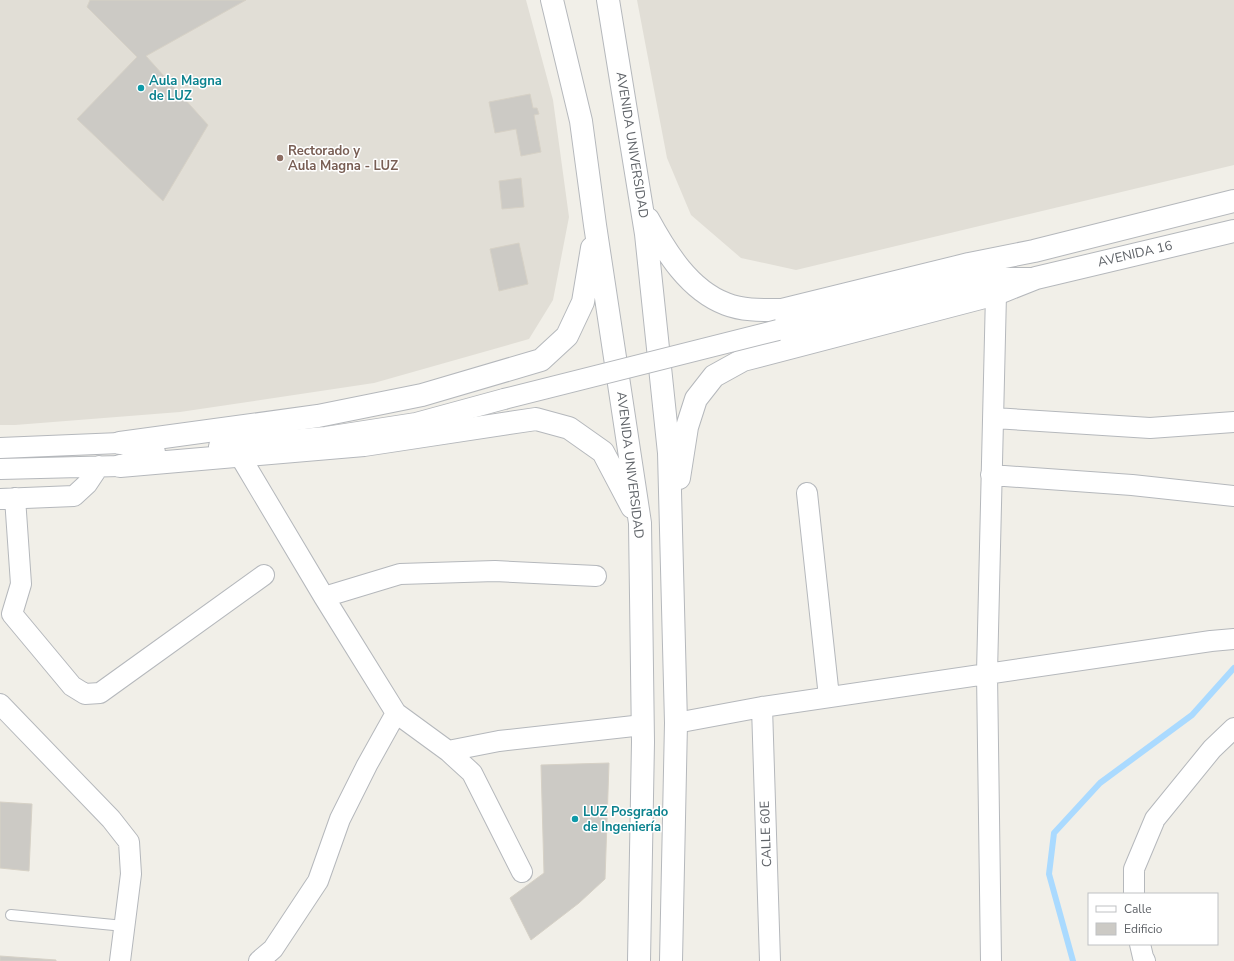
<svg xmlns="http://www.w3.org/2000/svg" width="1234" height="961" font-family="'Nunito Sans',sans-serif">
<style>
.education{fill:#e1ded6}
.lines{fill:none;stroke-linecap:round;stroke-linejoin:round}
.stream{stroke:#aadaff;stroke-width:6}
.building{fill:#cccac5;stroke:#d6d1c6}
.service-casing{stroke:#b5b8bc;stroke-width:12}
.minor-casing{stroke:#b5b8bc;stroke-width:22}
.tertiary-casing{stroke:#b5b8bc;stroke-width:24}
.service{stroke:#fff;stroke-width:10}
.minor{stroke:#fff;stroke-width:20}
.tertiary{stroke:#fff;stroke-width:22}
.minor-bridge-casing{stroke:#b5b8bc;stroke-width:22;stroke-linecap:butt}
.minor-bridge{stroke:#fff;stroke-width:20}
.culture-dot{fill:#0f9aa8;stroke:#fff;stroke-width:1.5}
.education-dot{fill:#8d6e63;stroke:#fff;stroke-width:1.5}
.labels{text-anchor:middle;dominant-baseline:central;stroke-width:3;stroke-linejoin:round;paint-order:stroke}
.culture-label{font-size:13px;font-weight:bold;fill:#0d838f;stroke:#fff;text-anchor:start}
.street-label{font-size:13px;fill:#5f6368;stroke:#fff}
.education-label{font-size:13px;font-weight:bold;fill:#785e54;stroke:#fff;text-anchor:start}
</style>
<rect width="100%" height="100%" fill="#f1efe8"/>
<path class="education" d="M0,0H526L553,100L569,217L553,300L529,339L374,383L180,412L15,425H0Z
M637,0H1234V165L796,270L741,258L691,215L667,158Z"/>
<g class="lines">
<path class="stream" d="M1073,961L1049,874L1054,833L1100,783L1192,715L1234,668"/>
</g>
<path class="building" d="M90,0H246L146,56L208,125L163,201L77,119L137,57L87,7Z
M530,94L533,108H537L539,114L534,115L541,152L521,156L516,129L495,133L489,102Z
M521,178L524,207L502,209L499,181Z
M519,243L528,284L499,291L490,249Z
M609,763L605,879L579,903L531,940L510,898L544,873L541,765Z
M0,802L32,804L29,871L0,868Z
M0,956L56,960V961H0Z"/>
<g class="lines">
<g class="service-casing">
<path id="service" d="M11,915L124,926"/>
</g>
<g class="minor-casing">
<path id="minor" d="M778,330L987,278H1034
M994,418L1150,428L1234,422
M219,446L326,437L416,423L504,399
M0,448L120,443L155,452
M240,456L324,597L396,713L367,765L340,819L318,881L273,949L259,961
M0,469L120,466L135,460
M991,475L1132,485L1234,496
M807,493L829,697
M15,498L21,584L12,614L72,686L85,694L100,693L264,575
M0,499L74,496L87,484L99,466
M324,597L400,574L495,571L596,576
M0,704L111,819L129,842L131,874L120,961
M762,707L770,961
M396,713L448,751L499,741L643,725
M676,723L762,707L1211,641L1234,639
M448,751L472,773L522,872
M1134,894V869L1155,819L1212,749L1234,728
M1140,944L1143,957L1145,961
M991,961L987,673L996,294"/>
</g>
<g class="tertiary-casing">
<path id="tertiary" d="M552,0L581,121L595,225L640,523L643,742L639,961
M608,0L646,234L669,453L676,723L671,961
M648,219C666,252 689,290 726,304C744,311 764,310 782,310L969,264L1034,251L1234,201
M120,443L318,416L422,395L541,360L567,336L583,302L592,248
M120,466L364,445L536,419L569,428L603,452L632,507
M679,478L687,427L696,399L714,376L743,360L996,294L1036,278L1234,231"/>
</g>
<use href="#service" class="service"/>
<use href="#minor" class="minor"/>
<use href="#tertiary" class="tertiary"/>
<g class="minor-bridge-casing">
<path id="minor-bridge" d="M504,399L778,330"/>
</g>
<use href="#minor-bridge" class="minor-bridge"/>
</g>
<g class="culture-dot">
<circle cx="141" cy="88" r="4"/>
<circle cx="575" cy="819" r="4"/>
</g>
<circle class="education-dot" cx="280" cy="158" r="4"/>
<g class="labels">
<g class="culture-label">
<text x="149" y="81">Aula Magna<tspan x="149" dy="15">de LUZ</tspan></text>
<text x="583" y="812">LUZ Posgrado<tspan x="583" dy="15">de Ingeniería</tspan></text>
</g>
<g class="street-label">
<text transform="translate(632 145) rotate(81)">AVENIDA UNIVERSIDAD</text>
<text transform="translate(1135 254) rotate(-13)">AVENIDA 16</text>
<text transform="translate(630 465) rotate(83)">AVENIDA UNIVERSIDAD</text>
<text transform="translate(766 834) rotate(-92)">CALLE 60E</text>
</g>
<g class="education-label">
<text x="288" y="151">Rectorado y<tspan x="288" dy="15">Aula Magna - LUZ</tspan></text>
</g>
</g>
<rect x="1088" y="893" width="130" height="52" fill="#ffffff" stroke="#bfc1c3"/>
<rect x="1096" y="906" width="20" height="6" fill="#ffffff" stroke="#bfc1c3"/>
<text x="1124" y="913" font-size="12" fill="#5f6368">Calle</text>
<rect x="1096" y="923" width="20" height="12" fill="#cccac5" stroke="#bfc1c3"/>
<text x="1124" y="933" font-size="12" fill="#5f6368">Edificio</text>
</svg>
